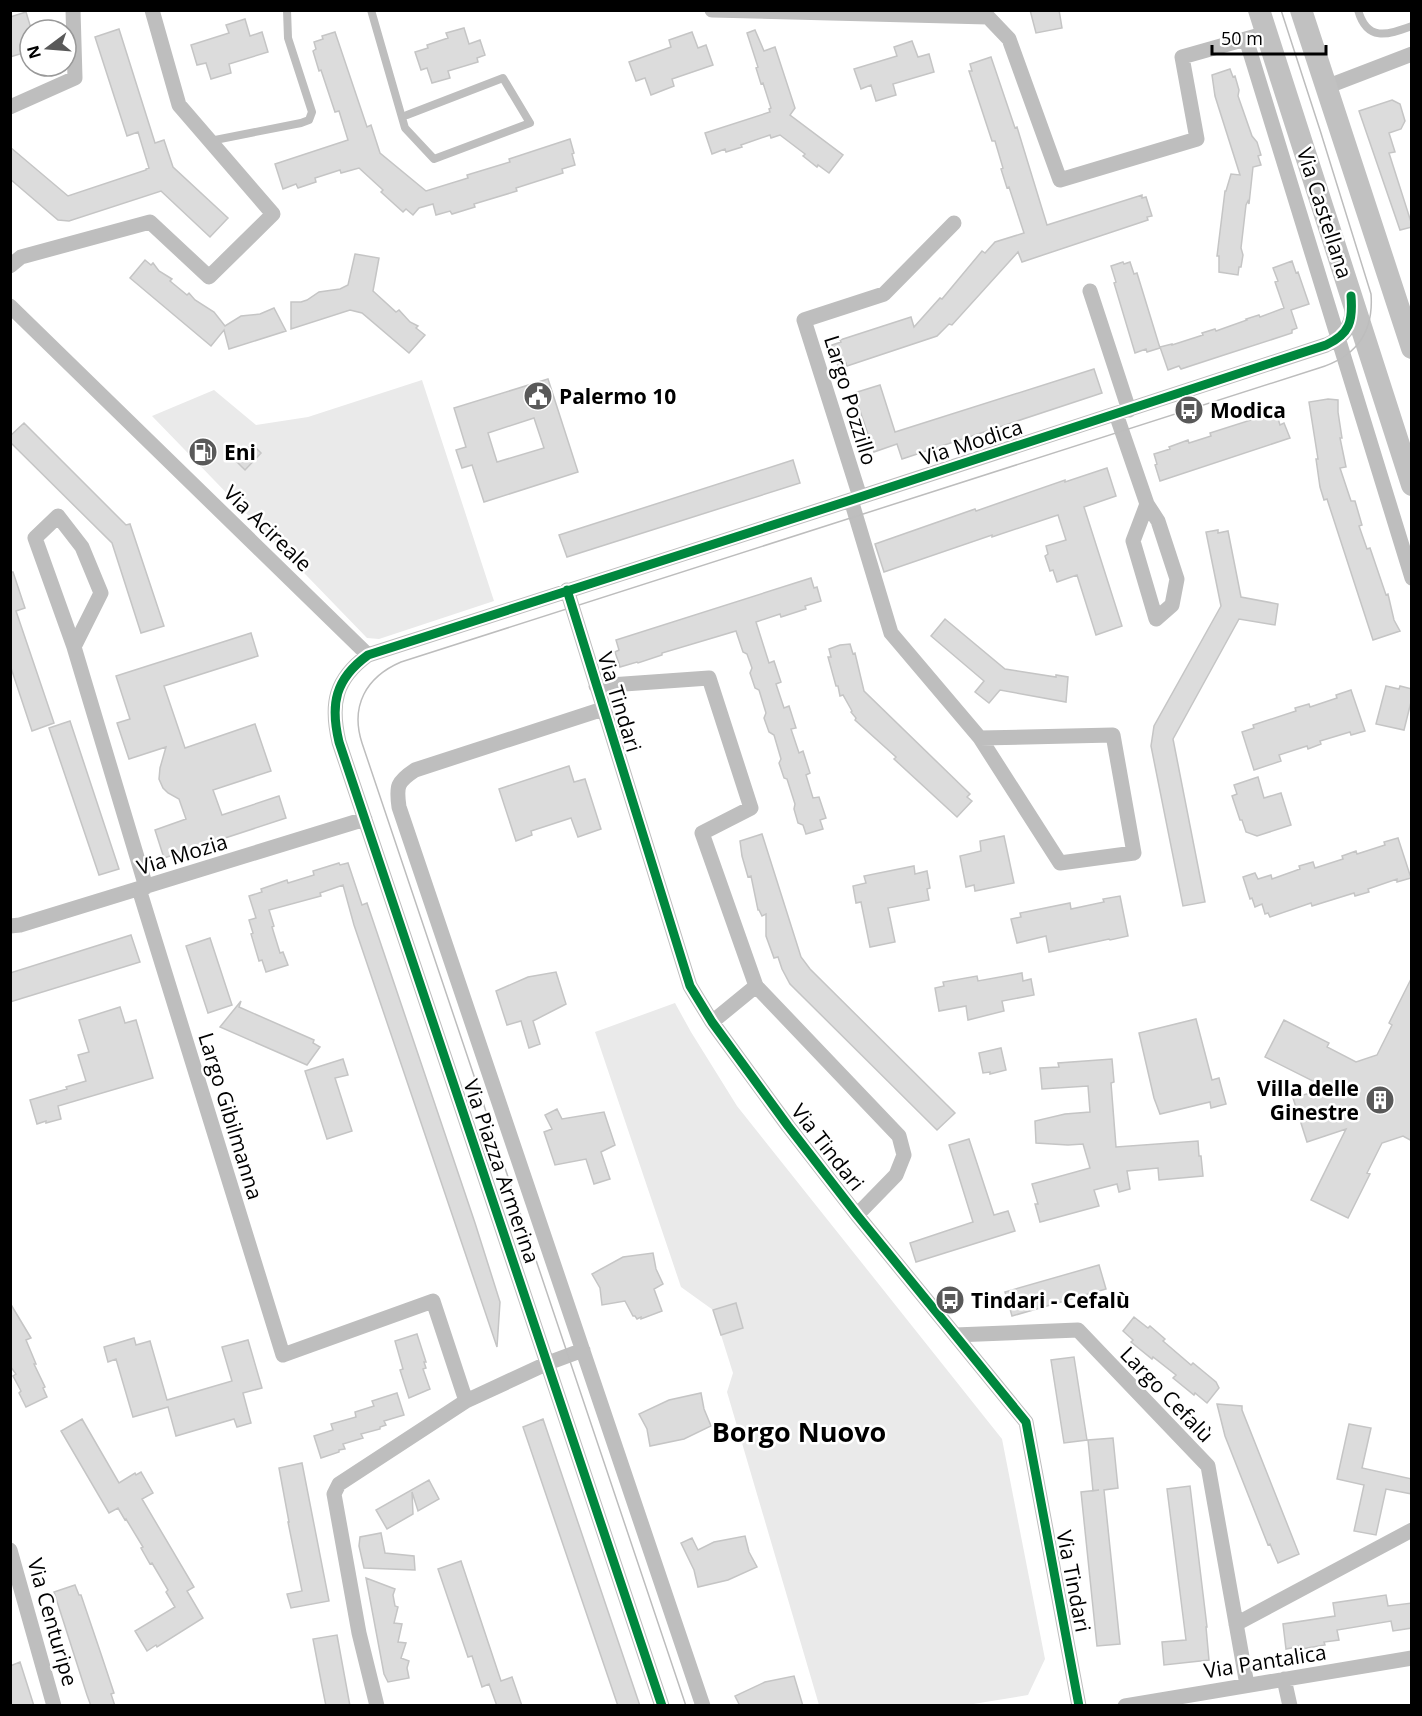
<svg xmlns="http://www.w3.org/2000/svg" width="1422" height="1716" font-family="'Open Sans',sans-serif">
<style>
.green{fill:#eaeaea}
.building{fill:#dcdcdc;stroke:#c5c5c5;stroke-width:1.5;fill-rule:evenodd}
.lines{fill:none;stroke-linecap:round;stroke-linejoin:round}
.service{stroke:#bebebe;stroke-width:8}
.minor{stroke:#bebebe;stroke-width:15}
.secondary{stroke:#c1c1c1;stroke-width:22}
.tram{stroke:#bdbdbd;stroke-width:1.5}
.cycleway-casing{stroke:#fff;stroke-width:13}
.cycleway{stroke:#00873e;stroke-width:9}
.labels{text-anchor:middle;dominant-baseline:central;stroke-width:5;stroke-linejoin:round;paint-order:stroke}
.street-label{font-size:21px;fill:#000;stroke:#fff}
.poi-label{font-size:21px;font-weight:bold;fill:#000;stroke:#fff;text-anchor:start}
.district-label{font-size:27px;font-weight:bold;fill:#000;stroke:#fff}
</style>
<rect width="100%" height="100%" fill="#fff"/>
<path class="green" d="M422,380L494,601L379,639L367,638L152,416L214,390L256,425L308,417Z
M675,1003L691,1032L737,1106L1002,1439L1045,1659L1028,1695L967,1705H819L727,1392L733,1373L721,1335L742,1328L736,1303L713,1310L681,1287L595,1032Z"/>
<path class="building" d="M1030,10H1059L1062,28L1036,33Z
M26,12L30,25V51L10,57V17Z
M245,19L250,36L262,32L268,52L229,64L231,73L211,79L206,63L197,65L191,45L229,33L226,25Z
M464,28L469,44L480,40L485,55L477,58L478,62L448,71L450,78L432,83L427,68L421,70L415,52L428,48L427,45L448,38L446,33Z
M119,29L155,143L164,140L173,167L228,218L210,237L161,191L69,221L58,220L10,179V147L68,196L146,170V169L149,168L138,132L127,136L95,37Z
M755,30L764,51L775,47L795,108L790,115L843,155L829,173L818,165L817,167L803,156L805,154L780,135L771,138L770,135L741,145L742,147L726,152L725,149L712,154L705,133L770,112L769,109L771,108L763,83L761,84L756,68L758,67L747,33Z
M335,32L367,127L371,125L380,153L426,191L468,178L467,175L510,162L509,159L570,139L574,153L572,154L575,165L562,169L563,173L516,188L517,191L474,204L475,207L452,214L450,211L436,215L433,204L419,208L413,215L406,209L403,212L381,192L383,190L359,168L341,173L340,170L315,178L316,182L298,188L296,184L283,189L275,164L348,140L339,111L335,112L321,70L319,71L313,51L316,49L314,42L323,39L322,36Z
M692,32L698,48L706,45L713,65L672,79L674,86L651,95L645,78L636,81L629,62L671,47L669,40Z
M912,41L918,57L929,54L934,72L893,84L896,95L876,101L871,85L861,89L854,69L897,56L894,47Z
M991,57L1015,128L1017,127L1047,225L1142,195V198L1146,197L1152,216L1147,217L1148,220L1022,262L1018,252L952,325L949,324L937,336L847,366L846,363L838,366L832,345L841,342L840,340L911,317L914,327L940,298L942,299L982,251L985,253L995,242L1024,233L1009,187L1007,188L1001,169L1003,168L995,141H992L969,71H972L970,64Z
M1230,69L1233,77L1235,76L1239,90L1238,96L1252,136L1257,142L1261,155L1258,156L1261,165L1253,167L1249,204L1248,201L1246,205L1241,248L1243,255L1241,267H1239L1238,275L1219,272V256H1217L1225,191H1226L1231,174L1240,175L1215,96L1212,75Z
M1392,100L1400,104L1405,121L1401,129L1389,133L1395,152L1389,153L1412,225V227L1400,230L1359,111Z
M355,254L379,258L373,291L396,312L399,310L410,322L418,326L416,328L425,335L409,353L362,313L350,310L291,329V302H301L307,300L319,292L340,289L348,285Z
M145,260L151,265L153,263L159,271L172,279L170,281L187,295L189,293L195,300L214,312L225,326L241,316L260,314L274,308L286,331L229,349L224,330L211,346L130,278Z
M1292,261L1296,273L1298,272L1309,304L1291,310L1297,328L1292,330V333L1224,355L1181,369L1179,366L1168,370L1160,347L1172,344V345L1203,335L1202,333L1215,329L1216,331L1247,320L1246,319L1259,315L1260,317L1284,308L1275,282L1278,281L1273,268Z
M1123,262L1124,264L1130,262L1134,274L1137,273L1160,348L1147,352L1146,349L1135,353L1114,283L1116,282L1111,266Z
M1094,369L1102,393L902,459L897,444L874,452L854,393L880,385L895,432Z
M548,379L578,472L484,502L472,465L462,468L456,450L466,447L454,408ZM534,418L544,448L497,462L488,433Z
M1328,399L1338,400V412L1342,438H1340L1346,467L1340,468L1351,501H1355L1362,525L1359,526L1367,549L1370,548L1386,595L1388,594L1394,620L1400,631L1373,640L1327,499L1324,500L1320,487L1316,459H1318L1309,402Z
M1276,412L1280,425L1284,423L1290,438L1160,481L1155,465L1157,464L1154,454L1170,449L1169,447L1188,440L1189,443L1211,436L1210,433Z
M24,423L126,525L130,524L164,626L141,633L112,543L10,442V436Z
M252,444L261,453L245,470L236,461Z
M793,460L800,483L567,557L559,535Z
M1107,468L1116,496L1084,507L1122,626L1096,635L1077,575L1057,582L1053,570L1050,571L1045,556L1048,554L1046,546L1066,540L1058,515L992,537V535L884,572L875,544L975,509L976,511L1065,480V482Z
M1218,530V533L1228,531L1241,597L1278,604L1275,625L1239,619L1173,739L1205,902L1183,906L1151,746L1154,726L1221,606L1206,532Z
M10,572H13L25,608L16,611L54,723L32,731L10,665Z
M811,578L814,588L817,587L821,601L805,606L806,609L781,617L780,614L756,622L769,663L774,661L781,682L776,684L784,708L789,706L796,728L791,729L799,753L803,751L810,773L806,775L813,798L819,797L826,818L820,820L823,829L806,834L803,825L798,823L794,809L795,804L787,779L784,778L779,763L781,759L774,735L769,732L764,718L766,713L759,690L755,688L750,673L752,668L747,654L743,652L736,631L662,653V655L638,663L637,662L620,667L615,652L619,650L616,640Z
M945,619L1005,669L1056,677V675L1068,677L1066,702L1000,690L989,703L975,692L984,681L931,636Z
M251,633L258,656L164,686L185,748L255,724L271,771L213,790L222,815L279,796L286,818L164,858L155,830L186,819L179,799L168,793L163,788L159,779L160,768L166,747L129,759L117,723L130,719L116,676Z
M850,644L853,654L855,653L864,691L970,794L967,797L972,801L957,817L894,759L896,757L855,720L856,718L851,712L852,711L843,695L840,696L838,686H836L828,657H831L829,649L840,645Z
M1386,686L1399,689L1400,686L1412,689V698L1404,730L1376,724Z
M1351,690L1365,731L1351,735L1350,732L1320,741L1321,744L1308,749L1307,746L1279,755L1281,761L1254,770L1242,732L1254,728L1253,725L1296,711L1295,708L1309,704L1310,707L1337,698L1336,695Z
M70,721L119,869L99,875L49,728Z
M569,766L574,782L585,779L601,829L578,837L571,818L531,831L532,835L516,841L499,789Z
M1258,777L1264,798L1281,793L1291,825L1257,836L1246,832L1242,820H1240L1232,796L1237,794L1234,785Z
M762,834L801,957L810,969L955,1113L937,1130L790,984L782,969L778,957L774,958L766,936V914L762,916L759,910H758L751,876L748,877L742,856L740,841Z
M1004,836L1014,883L975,891L974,885L966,887L960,856L981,851L980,841Z
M1398,838L1411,878L1397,882V879L1368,889L1369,892L1355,896L1354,893L1312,906L1311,903L1270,917L1268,913L1265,914L1262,904L1255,907L1252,898L1250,899L1243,877L1255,873L1258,879L1271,875L1272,879L1300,869L1299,866L1313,862L1315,868L1343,859L1342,856L1356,851L1357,854L1385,845L1384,842Z
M339,863L340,865L348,863L362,905L367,903L475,1223L500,1302L497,1347L354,925L343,885L320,893L321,896L269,910L274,926L272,927L280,953L283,952L288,965L266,972L262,960L259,961L251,934L253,933L249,920L256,918L249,896L262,892L261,889L287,880L288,883L314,875L313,871Z
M914,866L915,874L927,871L930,888L927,889L929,900L888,908L895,942L870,947L861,902L856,903L853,886L866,883L864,876Z
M1120,896L1128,936L1110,940L1109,939L1049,952L1046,936L1017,943L1011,919L1021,917L1020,913L1070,903L1071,909L1104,902L1103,899Z
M131,935L140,962L10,1002V973Z
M210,938L232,1005L208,1013L186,946Z
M556,972L566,1004L533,1021L540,1044L529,1048L521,1021L507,1025L496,991L528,977Z
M1022,973L1023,981L1031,979L1034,995L1002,1001L1004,1011L968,1020L966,1006L939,1011L935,988L944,986L943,982L977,976L978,981Z
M1412,977V1141L1403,1136L1382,1143L1367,1173L1370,1174L1348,1218L1311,1200L1346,1129L1307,1142L1293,1098L1327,1088L1265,1057L1284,1020L1329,1043L1327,1047L1356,1062L1377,1055L1392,1025L1389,1023Z
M241,1001L239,1007L314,1040L313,1043L320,1047L307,1065L220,1027Z
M120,1007L125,1023L136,1020L153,1078L58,1106L61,1119L46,1123V1121L37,1124L30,1100L67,1089L66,1087L86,1081L78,1055L89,1052L79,1020Z
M1196,1019L1212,1080L1219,1078L1226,1104L1211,1108L1210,1102L1160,1114L1154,1098L1139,1033Z
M1001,1048L1006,1070L990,1074V1072L983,1073L979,1053Z
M343,1059L348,1075L335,1078L352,1131L327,1139L305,1071Z
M1112,1059L1114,1082L1111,1083L1116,1147L1198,1141L1199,1156H1201L1203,1176L1159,1180L1158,1168L1127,1171L1130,1189L1119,1192L1117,1184L1094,1190L1099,1206L1040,1222L1035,1204H1038L1032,1184L1090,1168L1083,1144L1068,1145L1036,1143L1035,1121L1065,1114L1090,1112L1088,1086L1042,1089L1040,1068L1059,1067L1058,1063Z
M557,1109L562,1119L604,1112L615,1145L601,1152L610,1179L594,1184L586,1159L555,1165L544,1132L552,1129L545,1115Z
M969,1139L994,1215L1008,1211L1015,1231L916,1262L910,1243L973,1222L949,1145Z
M653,1253L656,1269L663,1284L654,1289L662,1311L641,1319V1317L637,1319L635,1316H633L625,1301L602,1305L600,1288L592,1274L623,1257Z
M1099,1265L1106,1289L1012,1316L1005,1292Z
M10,1303L31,1338L26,1340L36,1364H34L45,1387L43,1388L47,1397L26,1407L19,1393L21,1391L13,1376L16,1374L10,1366Z
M736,1303L743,1328L721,1335L713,1310Z
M1134,1317L1148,1328L1150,1326L1165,1339L1163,1341L1191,1365L1193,1363L1216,1382L1219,1388L1207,1403L1195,1393L1194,1395L1173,1378L1176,1375L1153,1357L1152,1359L1131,1342L1133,1340L1123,1331Z
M417,1334L426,1362H424L426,1368L423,1369L430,1389L409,1398L400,1370L403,1369L395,1341Z
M134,1338L136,1345L150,1341L167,1400L232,1381L222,1347L248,1340L262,1388L243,1393L251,1423L237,1427L234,1419L176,1436L168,1407L133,1417L116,1359L108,1362L104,1347Z
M1074,1357L1087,1440L1064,1443L1051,1360Z
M397,1393L404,1415L384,1421L386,1425L380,1427V1429L361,1434L363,1438L343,1444L345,1449L339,1450V1452L321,1458L314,1436L333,1430L331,1424L356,1417L355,1412L374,1406L372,1401Z
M701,1393L704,1409L711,1426L684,1439L650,1446L647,1429L639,1414L669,1400Z
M1217,1404L1242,1406V1410L1299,1554L1278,1563L1270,1544L1268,1545L1225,1436Z
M82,1419L119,1483L135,1473L136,1475L141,1472L153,1493L142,1499L194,1587L187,1591L203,1618L157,1647L156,1645L147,1651L135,1631L175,1607L166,1592L168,1590L152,1563L150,1564L141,1548L143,1547L126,1519L125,1520L118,1508L109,1513L61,1431Z
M543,1419L640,1706H618L523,1427Z
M1349,1424L1371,1428L1362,1468L1412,1479V1494L1386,1489L1376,1535L1354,1531L1364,1485L1337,1479Z
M1113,1438L1118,1488L1104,1490L1120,1644L1097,1646L1081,1492L1099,1490L1093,1491L1088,1440Z
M302,1463L329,1601L291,1608L287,1594L302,1591L288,1522H289L279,1468Z
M429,1480L439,1499L418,1511L412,1492L413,1514L387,1529L376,1510Z
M1190,1486L1207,1627H1206L1209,1660L1164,1665L1162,1642L1186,1640L1167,1489Z
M381,1533L385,1553L414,1556L415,1570L364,1568L359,1546L360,1537Z
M745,1536L749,1552L757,1567L728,1580L698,1587L694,1570L681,1543L692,1538L698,1550L714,1542Z
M461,1561L501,1681L512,1677L522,1706H497L489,1684L482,1687L472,1656L468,1657L438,1569Z
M366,1578L395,1589L393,1595L395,1606L398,1607L394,1623L402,1624L398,1642L406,1643L401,1658L409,1661L407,1668L409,1678L388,1682L384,1674Z
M75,1585L79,1595H81L101,1654L114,1693L111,1694L115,1706H91L87,1695L54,1592Z
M1386,1595L1388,1606L1412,1603V1628L1393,1631L1391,1621L1337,1630L1339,1640L1324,1642L1325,1645L1301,1649V1646L1286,1649L1283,1624L1335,1616L1333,1603Z
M337,1635L350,1706H326L321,1681L313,1639Z
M20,1662L34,1706H10V1666Z
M794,1676L803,1706H740L735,1696L765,1682Z"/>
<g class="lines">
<path class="service" d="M371,10L405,128L434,159L530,123L503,78L407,115
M1358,10C1367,42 1387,35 1412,26
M210,141L301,123L309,120L312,112L288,38L287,10"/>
<path class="minor" d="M712,10L988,17L1009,39L1060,180L1197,139L1182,57L1267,33
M1246,39L1412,578
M1326,87L1412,54
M10,107L75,78L73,10
M10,266L21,257L150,222L209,277L273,214L179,105L152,10
M1090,291L1129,410
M10,306L368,655
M1116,414L1147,504L1133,541L1156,619L1172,605L1177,579L1158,521L1147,504
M860,497L804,320L884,294L954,223
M851,500L891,633L980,738L1113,735L1134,853L1060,863L980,738
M567,590L690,986L712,1022L788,1126L857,1215L1026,1422L1079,1706
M74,647L35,538L58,516L82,547L101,593L74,647L146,887
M596,686L709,678L751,808L702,833L756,986L899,1136L904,1155L896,1175L857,1215
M603,709L415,770C397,782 396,786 399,807L703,1706
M139,889L283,1355L433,1301L466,1401
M10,926L20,925L365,819
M712,1022L756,986
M955,1335L1078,1330L1208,1466L1247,1685
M10,1550L54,1706
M1236,1624L1412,1530
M1284,1679L1290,1706
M377,1706L359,1633L334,1494L339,1484L466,1401L548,1363L583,1350
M662,1706L339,742C330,704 335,679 368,655L851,500L1326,345C1342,338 1353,327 1352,308
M1125,1706L1412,1658"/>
<path class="secondary" d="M1259,10L1412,485
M1301,10L1412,348"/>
<path class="tram" d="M686,1706L362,743C350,706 366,677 401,662L1319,368C1355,357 1374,333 1371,294L1320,130L1281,10"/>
<g class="cycleway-casing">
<path id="cycleway" d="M567,590L690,986L712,1022L788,1126L857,1215L1026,1422L1079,1706
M662,1706L339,742C330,704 335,679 368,655L851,500L1326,345C1350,334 1353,321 1351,296"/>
</g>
<use href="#cycleway" class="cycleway"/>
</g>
<defs>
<g id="civic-disc" transform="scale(1.5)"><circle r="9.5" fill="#595959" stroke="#fff"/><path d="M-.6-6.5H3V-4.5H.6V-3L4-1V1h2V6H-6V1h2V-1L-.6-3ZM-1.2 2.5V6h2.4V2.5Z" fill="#fff"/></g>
<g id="bus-disc" transform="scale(1.5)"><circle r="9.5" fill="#595959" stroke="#fff"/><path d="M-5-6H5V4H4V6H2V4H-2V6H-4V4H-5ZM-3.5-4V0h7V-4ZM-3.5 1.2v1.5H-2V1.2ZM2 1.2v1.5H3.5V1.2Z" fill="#fff"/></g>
<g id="fuel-disc" transform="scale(1.5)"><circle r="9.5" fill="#595959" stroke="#fff"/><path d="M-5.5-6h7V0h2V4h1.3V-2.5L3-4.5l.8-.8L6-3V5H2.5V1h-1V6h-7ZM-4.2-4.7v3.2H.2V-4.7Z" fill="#fff"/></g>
<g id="building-disc" transform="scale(1.5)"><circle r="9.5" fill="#595959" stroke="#fff"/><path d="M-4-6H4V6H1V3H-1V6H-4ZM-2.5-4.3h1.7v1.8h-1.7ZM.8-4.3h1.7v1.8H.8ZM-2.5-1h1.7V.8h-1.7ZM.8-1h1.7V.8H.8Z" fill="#fff"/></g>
</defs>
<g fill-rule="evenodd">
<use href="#civic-disc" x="538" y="396"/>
<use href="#bus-disc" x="1189" y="410"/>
<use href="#fuel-disc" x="203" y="452"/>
<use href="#building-disc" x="1380" y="1100"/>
<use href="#bus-disc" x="950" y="1300"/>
</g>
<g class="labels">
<g class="street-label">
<text transform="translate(1325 213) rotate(72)">Via Castellana</text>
<text transform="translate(851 400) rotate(73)">Largo Pozzillo</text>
<text transform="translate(971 442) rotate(-18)">Via Modica</text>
<text transform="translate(268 528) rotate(44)">Via Acireale</text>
<text transform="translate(620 702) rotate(73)">Via Tindari</text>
<text transform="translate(182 854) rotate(-17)">Via Mozia</text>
<text transform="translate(231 1116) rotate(73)">Largo Gibilmanna</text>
<text transform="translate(828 1147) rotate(52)">Via Tindari</text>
<text transform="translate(502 1171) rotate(71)">Via Piazza Armerina</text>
<text transform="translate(1167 1394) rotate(46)">Largo Cefalù</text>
<text transform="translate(1074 1581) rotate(79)">Via Tindari</text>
<text transform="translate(53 1622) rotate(74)">Via Centuripe</text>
<text transform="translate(1265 1661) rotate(-9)">Via Pantalica</text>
</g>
<g class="poi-label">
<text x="559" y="396">Palermo 10</text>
<text x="1210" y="410">Modica</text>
<text x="224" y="452">Eni</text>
<text x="1359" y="1088" text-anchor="end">Villa delle<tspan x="1359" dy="24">Ginestre</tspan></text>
<text x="971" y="1300">Tindari - Cefalù</text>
</g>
<g class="district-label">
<text x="799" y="1431">Borgo Nuovo</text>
</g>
</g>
<rect width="1422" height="1716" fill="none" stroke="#000000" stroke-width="24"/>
<g transform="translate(48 48) rotate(254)"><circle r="28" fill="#ffffff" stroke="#999999" stroke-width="1.5"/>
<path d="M0-4.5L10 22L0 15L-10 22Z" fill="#595959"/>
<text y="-9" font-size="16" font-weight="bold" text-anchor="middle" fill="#000000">N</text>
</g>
<path d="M1212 45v9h114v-9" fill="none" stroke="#000000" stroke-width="3"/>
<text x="1221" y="45" font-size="18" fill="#000000" stroke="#ffffff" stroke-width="4.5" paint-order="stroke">50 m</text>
</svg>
